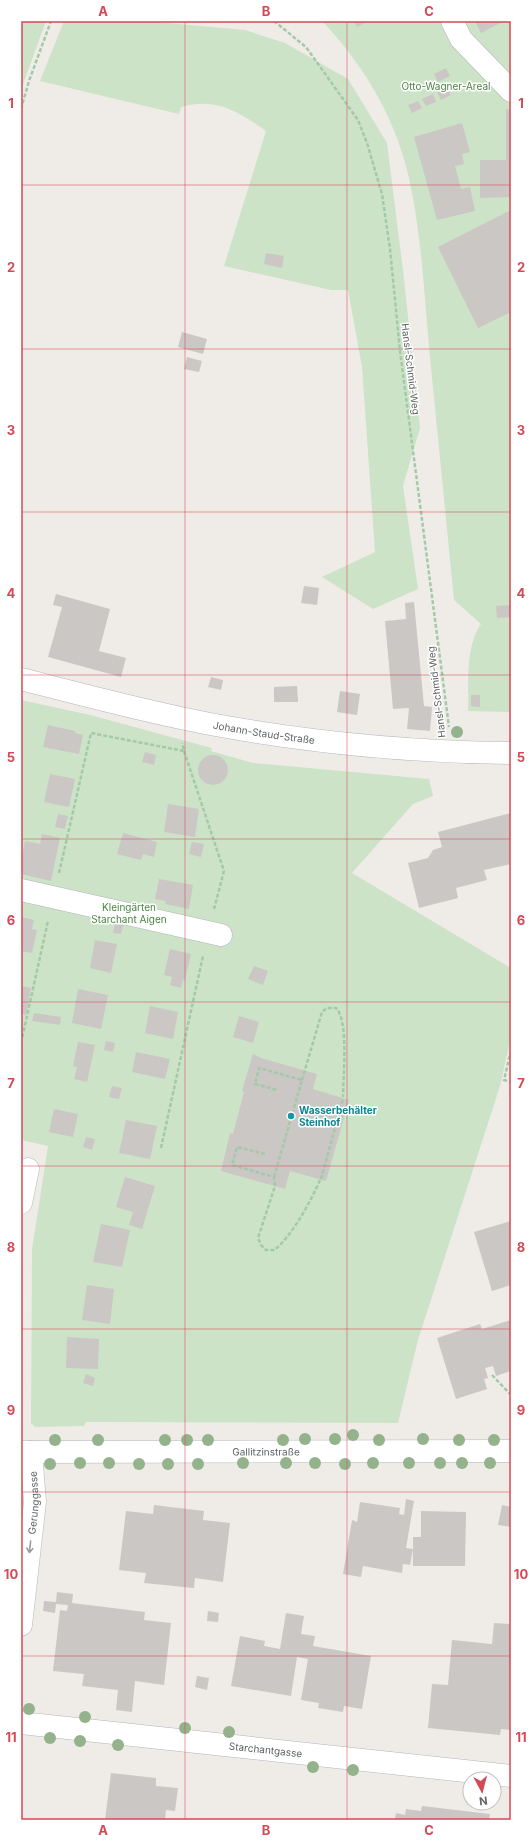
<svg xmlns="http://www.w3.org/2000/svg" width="532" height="1841" font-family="Inter,sans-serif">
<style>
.green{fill:#cce3c8}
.building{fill:#cbc7c4}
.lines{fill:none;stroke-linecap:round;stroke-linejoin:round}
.minor-casing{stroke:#b3b5b8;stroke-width:23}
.path{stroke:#a4c9a9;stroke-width:2.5;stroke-dasharray:4 2;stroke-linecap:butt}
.minor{stroke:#fff;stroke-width:22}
.tree{fill:#94b28c}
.oneway{stroke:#979a9c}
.grid{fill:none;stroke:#d54856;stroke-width:1;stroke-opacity:0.55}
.culture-dot{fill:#0f9aa8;stroke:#fff;stroke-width:1.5}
.labels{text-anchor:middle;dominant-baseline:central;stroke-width:3;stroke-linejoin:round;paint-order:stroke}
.park-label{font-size:10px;fill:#4a8341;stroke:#fff}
.street-label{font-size:10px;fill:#5f6366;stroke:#fff}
.culture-label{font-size:10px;font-weight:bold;fill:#0d838f;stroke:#fff;text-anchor:start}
.neatline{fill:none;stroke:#d54856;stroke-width:1.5}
.grid-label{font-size:13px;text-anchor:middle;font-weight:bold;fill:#d54856}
</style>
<rect width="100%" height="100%" fill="#efece8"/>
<path class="green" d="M21,21H46L21,90Z
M64,21H146L245,30L285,43L348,79L387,143L403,270L420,428L403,486L418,589L373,609L322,577L375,552L362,367L348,290H331L224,266L266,131C238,111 215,97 181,107L179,114L40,81Z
M322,21H511V712L468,711C469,684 465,647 481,624L454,600C446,519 438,438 430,357C424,296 422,231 407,170C393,114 362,63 322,21Z
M21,700L90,715L212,748L211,751L253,763L429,779L433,796L413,804L352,873L511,968V1037L500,1086L418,1340L398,1423L86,1422L84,1426L35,1427L31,1423L32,1249L48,1146L21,1140Z"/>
<path class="building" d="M354,21H369L357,27Z
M475,21H504L481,33Z
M446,68L450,76L438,82L434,74Z
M447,87L451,95L441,100L437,92Z
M433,94L436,102L426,106L422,99Z
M418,101L422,108L412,113L408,105Z
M506,109L511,110V197L480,198V160H506Z
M462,123L470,152L462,154L464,164L455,166L461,189L470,187L475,211L437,220L414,137Z
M511,210V312L478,328L438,247Z
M266,253L284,256L282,268L264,264Z
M182,332L207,339L203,354L178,347Z
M187,357L202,361L199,372L184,369Z
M304,586L319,588L317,605L301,603Z
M56,594L110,609L99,651L126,658L121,677L48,657L62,607L53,605Z
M414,602L424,706L432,707L430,731L407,729L409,708L393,709L385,621L406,619L405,603Z
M511,605V617L497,618L496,606Z
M211,677L223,680L221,690L208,687Z
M297,686L298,702H274V687Z
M340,691L360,694L357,715L337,712Z
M471,695H480V707L471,706Z
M48,725L75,731V733L83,735L79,754L43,747Z
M145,752L156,755L154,765L142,762Z
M198 770a15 15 0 1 1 30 0a15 15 0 1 1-30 0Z
M50,774L75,779L69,807L44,802Z
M168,804L199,809L195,837L164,832Z
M511,813V864L484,870L487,880L456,888L458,898L419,908L408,863L428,858L433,850L442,847L438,832Z
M58,814L68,816L65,829L55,827Z
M123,833L157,842L154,857L143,854L141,860L117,854Z
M42,834L60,838L51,881L21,874V859L25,841L40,844Z
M192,842L204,844L201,857L189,854Z
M159,879L193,885L189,909L165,904L166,901L155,899Z
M21,917L34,920L32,929L37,930L32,953L21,951Z
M115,924L123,925L121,934L113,933Z
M95,940L117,944L111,973L90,968Z
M170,949L191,954L185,980H183L181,988L170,985L172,977L164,975Z
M254,966L268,971L263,985L248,979Z
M21,986L31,988L26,1015L21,1014Z
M78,989L108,995L101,1029L72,1023Z
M150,1006L178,1012L173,1039L145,1033Z
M34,1013L61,1017L60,1025L32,1021Z
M239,1016L259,1022L253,1043L233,1037Z
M106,1041L115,1043L113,1052L104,1050Z
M78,1042L95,1045L87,1082L74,1079L77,1067L73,1066Z
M136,1052L170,1059L165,1079L132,1072Z
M253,1054L261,1058L317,1074L313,1089L349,1100L326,1181L290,1171L285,1189L221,1171L230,1133L233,1134L244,1092L242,1091Z
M112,1086L122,1088L119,1099L109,1097Z
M54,1109L78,1114L73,1137L49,1132Z
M126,1120L157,1126L150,1159L119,1153Z
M86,1137L95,1139L92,1150L83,1147Z
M125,1177L155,1186L142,1229L129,1225L133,1212L116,1207Z
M511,1221V1285L492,1291L474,1232Z
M101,1224L130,1230L122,1267L93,1262Z
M87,1285L114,1289L110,1324L82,1320Z
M511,1320V1371L496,1376L493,1366L485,1368L488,1378L484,1379L487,1389L456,1399L437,1338L480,1324L482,1329Z
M67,1337L99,1339L98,1369L66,1368Z
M86,1374L95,1378L93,1386L83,1383Z
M406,1499L414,1501L406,1548L413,1549L410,1565L403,1564L402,1573L363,1566L361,1577L343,1574L352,1520L357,1522L360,1502L400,1508L399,1514L404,1515Z
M154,1505L204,1511L203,1520L230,1523L223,1582L195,1578L194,1588L144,1583L146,1573L119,1570L126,1511L153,1514Z
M502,1505L511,1507V1527L498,1525Z
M421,1511L466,1512L465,1566H413V1537H421Z
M57,1592L73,1594L72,1603L145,1612L144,1620L171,1623L164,1685L135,1681L132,1712L116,1710L118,1690L82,1686L84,1674L53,1671L60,1610L67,1611L68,1605L56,1604L55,1613L43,1611L44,1601L56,1602Z
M208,1611L219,1613L218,1622L207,1621Z
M286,1613L304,1616L301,1634L315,1636L313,1646L371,1656L362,1709L344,1706L343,1712L318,1708L319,1703L301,1700L308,1659L297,1657L291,1696L231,1686L240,1636L265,1641L264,1646L280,1649Z
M494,1623L511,1624V1730L501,1729L500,1735L428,1728L432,1684L448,1685L452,1640L492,1644Z
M197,1676L209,1678L207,1690L195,1687Z
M111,1773L156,1778V1786L178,1788L175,1811L166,1810L165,1820H105Z
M422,1806L490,1814L489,1820H395L396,1813L405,1815L406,1809L421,1811Z"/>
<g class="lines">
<g class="minor-casing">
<g id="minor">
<path d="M452,21L461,39L511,91"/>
<path id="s1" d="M21,679C83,695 146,712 210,724C307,742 412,752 511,753"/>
<path d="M21,890L221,935"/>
<path d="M21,1203L28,1169"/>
<path id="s2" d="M21,1452L511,1451"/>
<path id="s3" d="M21,1625L35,1502L31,1452"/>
<path id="s4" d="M21,1723L511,1776"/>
</g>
</g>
<path class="path" d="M274,21L306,47L358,120L367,143L382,194L390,249L400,351L449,727
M21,109L29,81L51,21
M184,751L224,871L214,909
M59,873L91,733L184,751L182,743
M21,1043L48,921
M511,1050L504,1080L511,1082
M302,1080L322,1012L327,1008H336C349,1020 343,1079 343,1097
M161,1148L203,956
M265,1154L237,1147L232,1165L274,1177L275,1186L258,1238L261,1245L266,1250H274C291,1238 312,1199 320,1180
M274,1177L302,1080L259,1068L255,1084L277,1090
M321,1179L343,1099
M492,1375L511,1395"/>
<use href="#minor" class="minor"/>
</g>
<g class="tree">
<circle cx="457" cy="732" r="6"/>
<circle cx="353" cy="1435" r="6"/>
<circle cx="305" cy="1439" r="6"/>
<circle cx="335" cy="1439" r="6"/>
<circle cx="423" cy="1439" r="6"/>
<circle cx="55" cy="1440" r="6"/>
<circle cx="98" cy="1440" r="6"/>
<circle cx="165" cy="1440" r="6"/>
<circle cx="187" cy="1440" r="6"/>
<circle cx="208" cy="1440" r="6"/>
<circle cx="283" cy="1440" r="6"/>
<circle cx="379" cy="1440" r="6"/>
<circle cx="459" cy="1440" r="6"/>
<circle cx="494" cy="1440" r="6"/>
<circle cx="80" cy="1463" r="6"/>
<circle cx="109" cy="1463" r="6"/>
<circle cx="243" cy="1463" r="6"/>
<circle cx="286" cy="1463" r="6"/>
<circle cx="315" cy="1463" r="6"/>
<circle cx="373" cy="1463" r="6"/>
<circle cx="409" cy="1463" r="6"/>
<circle cx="440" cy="1463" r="6"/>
<circle cx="462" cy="1463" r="6"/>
<circle cx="490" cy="1463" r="6"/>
<circle cx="50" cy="1464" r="6"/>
<circle cx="139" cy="1464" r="6"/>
<circle cx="168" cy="1464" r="6"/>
<circle cx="198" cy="1464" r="6"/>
<circle cx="345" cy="1464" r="6"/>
<circle cx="29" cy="1709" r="6"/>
<circle cx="85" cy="1717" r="6"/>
<circle cx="185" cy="1728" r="6"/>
<circle cx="229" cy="1732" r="6"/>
<circle cx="50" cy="1738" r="6"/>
<circle cx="80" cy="1741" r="6"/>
<circle cx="118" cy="1745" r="6"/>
<circle cx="313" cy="1767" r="6"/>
<circle cx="353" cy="1770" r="6"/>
</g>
<defs><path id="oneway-shaft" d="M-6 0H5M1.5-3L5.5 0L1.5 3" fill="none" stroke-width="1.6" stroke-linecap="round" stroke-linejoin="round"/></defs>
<use class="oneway" href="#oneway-shaft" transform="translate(30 1547) rotate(96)"/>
<path class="grid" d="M185,21V1820M347,21V1820M21,185H511M21,349H511M21,512H511M21,675H511M21,839H511M21,1002H511M21,1166H511M21,1329H511M21,1492H511M21,1656H511"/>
<circle class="culture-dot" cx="291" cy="1116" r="4"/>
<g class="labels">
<g class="park-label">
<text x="446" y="86">Otto-Wagner-Areal</text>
<text x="129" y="907">Kleingärten<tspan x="129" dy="12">Starchant Aigen</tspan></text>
</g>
<g class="street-label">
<text transform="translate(411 369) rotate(83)">Hansl-Schmid-Weg</text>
<text transform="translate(436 692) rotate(-97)">Hansl-Schmid-Weg</text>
<text stroke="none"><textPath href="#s1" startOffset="249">Johann-Staud-Straße</textPath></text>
<text stroke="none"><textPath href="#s2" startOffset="245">Gallitzinstraße</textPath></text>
<text stroke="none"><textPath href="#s3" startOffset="123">Gerunggasse</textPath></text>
<text stroke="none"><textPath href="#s4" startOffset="246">Starchantgasse</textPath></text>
</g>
<g class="culture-label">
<text x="299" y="1110">Wasserbehälter<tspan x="299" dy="12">Steinhof</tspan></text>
</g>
</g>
<rect width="532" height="1841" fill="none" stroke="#ffffff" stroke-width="44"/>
<g transform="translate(482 1791) rotate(173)"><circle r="19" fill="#ffffff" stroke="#bfc1c2"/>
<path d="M0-3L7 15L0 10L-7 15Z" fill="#d54856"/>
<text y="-6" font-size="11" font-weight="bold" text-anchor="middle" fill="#5f6366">N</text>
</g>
<rect x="22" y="22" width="488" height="1797" class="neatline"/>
<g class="grid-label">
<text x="103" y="16">A</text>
<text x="266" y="16">B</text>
<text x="429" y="16">C</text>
<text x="11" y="108">1</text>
<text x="521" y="108">1</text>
<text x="11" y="272">2</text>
<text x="521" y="272">2</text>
<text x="11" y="435">3</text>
<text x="521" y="435">3</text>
<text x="11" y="598">4</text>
<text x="521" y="598">4</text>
<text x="11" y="762">5</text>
<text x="521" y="762">5</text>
<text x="11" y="925">6</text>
<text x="521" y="925">6</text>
<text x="11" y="1088">7</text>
<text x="521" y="1088">7</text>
<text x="11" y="1252">8</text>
<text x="521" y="1252">8</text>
<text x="11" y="1415">9</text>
<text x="521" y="1415">9</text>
<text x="11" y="1579">10</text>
<text x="521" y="1579">10</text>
<text x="11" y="1742">11</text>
<text x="521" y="1742">11</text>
<text x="103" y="1835">A</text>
<text x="266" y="1835">B</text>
<text x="429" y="1835">C</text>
</g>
</svg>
